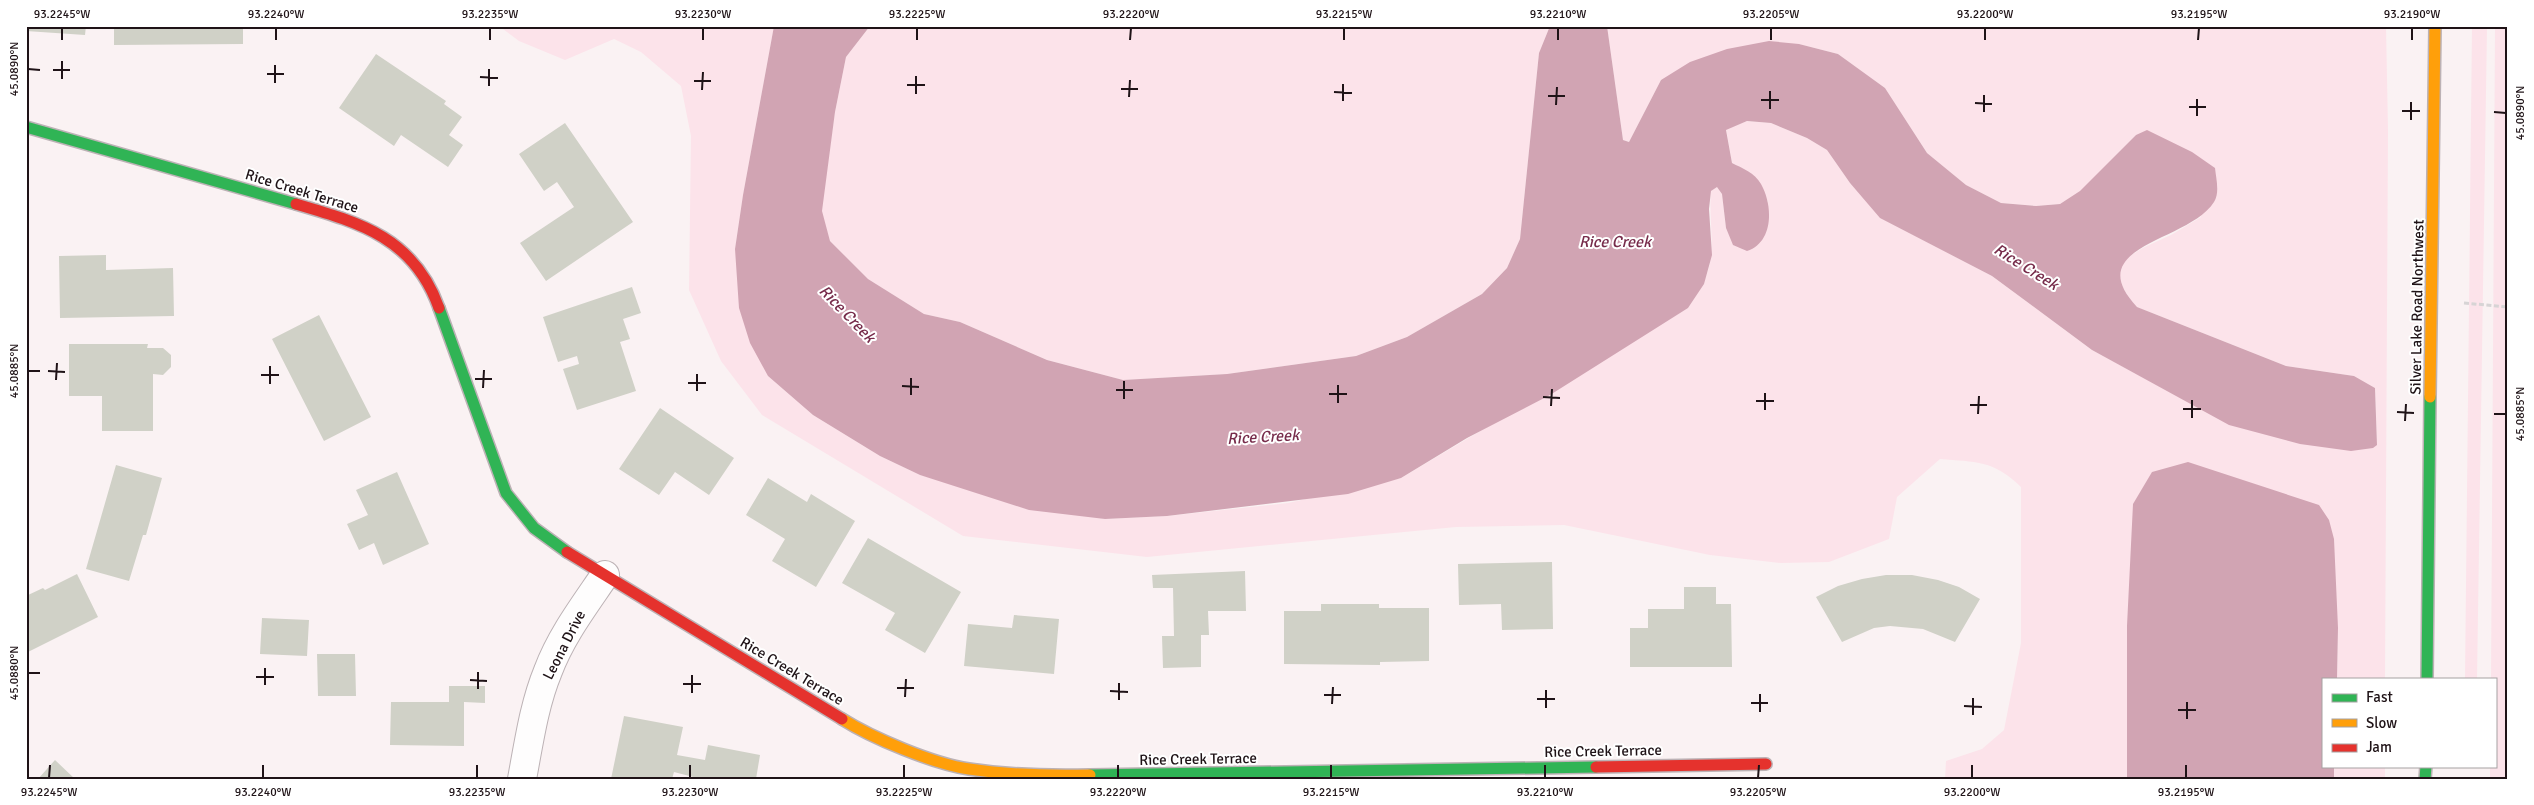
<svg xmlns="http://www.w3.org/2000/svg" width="2534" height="805" font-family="Signika,sans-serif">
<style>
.green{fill:#fce3ea}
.water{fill:#d1a4b3}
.building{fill:#d0d1c7}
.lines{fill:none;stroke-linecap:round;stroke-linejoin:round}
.street-casing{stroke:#bcb2b5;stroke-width:30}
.fast-casing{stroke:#bcb2b5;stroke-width:14}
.slow-casing{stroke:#bcb2b5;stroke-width:14}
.jam-casing{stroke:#bcb2b5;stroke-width:14}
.path{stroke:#d7d4d5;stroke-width:3;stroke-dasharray:5 2.5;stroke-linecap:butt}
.street{stroke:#fefdfd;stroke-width:28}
.fast{stroke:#30b455;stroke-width:11}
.slow{stroke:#ff9f0a;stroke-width:11}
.jam{stroke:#e5322d;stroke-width:11}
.ticks{fill:none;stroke:#1f1317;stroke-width:2}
.labels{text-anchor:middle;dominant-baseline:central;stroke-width:4;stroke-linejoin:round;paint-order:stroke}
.street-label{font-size:15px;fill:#1f1317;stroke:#fff}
.water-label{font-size:16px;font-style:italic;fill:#772c4b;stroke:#fff}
.neatline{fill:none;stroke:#1f1317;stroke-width:2}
.ticks-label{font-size:12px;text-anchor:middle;fill:#1f1317}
</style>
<rect width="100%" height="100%" fill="#faf2f3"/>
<path class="green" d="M499,26H774L743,195L735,249L768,376L813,415L880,456L920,475L1105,519L1167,516L1288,503L1401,478L1688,308C1699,292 1710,274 1711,254C1713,233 1709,212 1711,191L1717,186L1722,194L1726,228L1734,245L1768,202C1759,179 1754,174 1732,163L1726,129L1747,121L1771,123L1807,138L1827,150L1850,183L1881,218L1992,276L2092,350L2229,424L2377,444L2375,388L2354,376L2286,366L2137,307C2097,263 2134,252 2171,235C2181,229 2191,223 2201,217L2136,135L2080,192L2060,204L2036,206L2001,203L1966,185L1927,153L1885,88L1838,54L1799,44L1661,80L1629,142L1623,140L1607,26H2386L2388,131L2385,679H2337L2338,628L2127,626V779H1945L1946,761L1982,749L2004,730L2021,643V487C1994,460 1975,462 1940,459L1897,497L1889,539L1829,562L1781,563L1710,555L1564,525L1456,527L1147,557L963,536L762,415L721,361L689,290L691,136L681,86L641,52L614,39L565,60L519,41Z
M870,26H1550L1539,53L1520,239L1507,268L1482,294L1407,337L1356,356L1227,374L1123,380L1047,360L960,322L924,314L868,279L830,241L821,211L835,112L846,57Z
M2472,26L2487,27L2477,679H2465Z
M2495,26H2508V779H2490V766H2495V679H2491Z
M2334,766H2385V779H2334Z"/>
<path class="water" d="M774,26H870L846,57L835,112L822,211L830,241L868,279L924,314L960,322L1047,360L1123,380L1227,374L1356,356L1407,337L1482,294L1507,268L1520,239L1539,53L1550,26H1607L1623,140L1629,142L1661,80L1690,62L1727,49L1769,41L1799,44L1838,54L1885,88L1927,153L1966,185L2001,203L2036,206L2060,204L2080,191L2136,135L2147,130L2192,152L2215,168C2216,178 2220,193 2214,202C2189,242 2079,245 2137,307L2286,366L2354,376L2375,388L2377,445L2373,448L2351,451L2300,444L2229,425L2092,350L1992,276L1880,218L1850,183L1827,150L1807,138L1771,123L1747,121L1726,130L1732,163C1742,168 1755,173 1761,184C1773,205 1774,242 1747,251L1733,245L1726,228L1722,194L1717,187L1711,191L1709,209L1712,255L1704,284L1688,308L1550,395L1467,438L1401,478L1348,494L1167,516L1105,519L1029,510L920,475L880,456L813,415L768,376L750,343L739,308L735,249L743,195Z
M2188,462L2319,505L2329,520L2334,539L2338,628L2337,679H2323V766H2334V779H2127V626L2133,504L2152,472Z"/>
<path class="building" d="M26,26H86L85,35L26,31Z
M114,26H243V44L114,45Z
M376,54L446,101L444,104L462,117L449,135L463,145L448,167L401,135L394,146L339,108Z
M565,123L633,222L546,281L520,243L574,207L557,182L544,191L519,154Z
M106,255V270L173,268L174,316L60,318L59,256Z
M632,287L641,313L623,319L630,339L620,342L636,391L577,410L563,369L579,364L577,356L558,362L543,317Z
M319,315L371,417L324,441L272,339Z
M69,344H148L147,348H163L171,355V367L163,375L153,374V431H102V396H69Z
M660,408L734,458L709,495L675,472L659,495L619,469Z
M116,465L162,478L146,535H143L129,581L86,569Z
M397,472L429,544L383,565L374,543L359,550L347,524L368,515L356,490Z
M768,478L807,502L811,494L855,521L816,587L772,561L785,539L746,515Z
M868,538L961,592L925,653L885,630L895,613L842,583Z
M1552,562L1553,629L1502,630L1501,604L1459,605L1458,564Z
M1245,571L1246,611H1208L1209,635H1201V667L1163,668L1162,636H1174L1173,588H1153L1152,575Z
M77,574L98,617L26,653V596L43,588L45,590Z
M1886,575H1912L1938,580L1959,587L1980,599L1955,642L1923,629L1890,626L1874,628L1842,642L1816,597L1838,586L1862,579Z
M1684,587H1716V604H1731L1732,667H1630V628H1648V609H1684Z
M1321,604H1379V608H1429V661L1380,662V665L1284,664V611H1321Z
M1014,615L1059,619L1054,674L964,666L968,624L1012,628Z
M262,618L309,620L307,656L260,654Z
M317,654H355L356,696H318Z
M449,686H485V703L464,702V746L390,745L391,702H449Z
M624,716L683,727L677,755L705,760L708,745L760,755L756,779H701L674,772L672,779H611Z
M55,760L75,779H38Z"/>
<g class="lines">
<g class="street-casing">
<path id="street" d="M522,779C529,742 534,705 548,671C561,636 584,606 605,575"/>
</g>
<g class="fast-casing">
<path id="fast" d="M26,127L296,204
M439,308L506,493L534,528L567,552
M2427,679L2430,397
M1090,775L1596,767
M2425,779L2426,766"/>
</g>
<g class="slow-casing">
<path id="slow" d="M2430,397L2435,26
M842,719C872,738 934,764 969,769C1009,775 1050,776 1090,775"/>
</g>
<g class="jam-casing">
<path id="jam" d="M296,204C361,223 414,238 439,308
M567,552L842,719
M1596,767L1766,764"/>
</g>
<path class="path" d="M2464,303L2508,307"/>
<use href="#street" class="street"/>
<use href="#fast" class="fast"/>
<use href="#slow" class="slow"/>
<use href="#jam" class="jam"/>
</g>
<path class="ticks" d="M62,40V28M276,40V28M490,40V28M703,40V28M917,40V28M1130,40L1131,28M1344,40V28M1558,40V28M1771,40V28M1985,40V28M2198,40L2199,28M2412,40V28M28,69L40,70M53,70H70M267,74H284M480,77L498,78M62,79V61M694,81H711M275,83V65M907,85H925M489,86V69M1121,89H1138M702,90L703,72M1334,92L1352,93M916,94V76M1548,96H1565M1129,97L1130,80M1761,100H1779M1343,101V84M1975,103L1992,104M1556,105L1557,87M2189,107H2206M1770,109V91M2402,111H2420M1984,112V95M2494,112L2506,113M2197,116V99M2411,120V102M28,371H40M48,371L65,372M261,375H279M475,379H492M56,380L57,363M688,383H706M270,384V366M902,386L919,387M483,388L484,370M1116,390H1133M697,391V374M1329,394H1347M911,395V378M1543,397L1560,398M1124,399V381M1756,401H1774M1338,403V385M1970,405H1987M1551,406L1552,389M2183,409H2201M1765,410V393M2397,412L2414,413M1978,414L1979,396M2494,414H2506M2192,418V400M2405,421L2406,404M28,673H40M256,677H274M470,680L487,681M683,684H701M265,685V668M897,688H914M478,689V672M1110,691L1128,692M692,693V675M1324,695H1341M905,697L906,679M1537,699H1555M1119,700V683M1751,703H1768M1332,704L1333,687M1964,706L1982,707M1546,708V690M2178,710H2196M1760,712V694M1973,715V698M2187,719V702M49,778L50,765M263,778V765M477,778V765M690,778V765M904,778V765M1118,778V765M1331,778V765M1545,778V765M1758,778L1759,765M1972,778V765M2186,778V765"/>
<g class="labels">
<g class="street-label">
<text transform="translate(302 191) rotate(17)">Rice Creek Terrace</text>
<text transform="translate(2417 307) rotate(-89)">Silver Lake Road Northwest</text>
<text transform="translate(564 645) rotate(-63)">Leona Drive</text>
<text transform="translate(792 671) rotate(31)">Rice Creek Terrace</text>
<text transform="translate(1603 751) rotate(-1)">Rice Creek Terrace</text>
<text transform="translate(1198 759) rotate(-1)">Rice Creek Terrace</text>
</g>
<g class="water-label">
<text x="1615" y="242">Rice Creek</text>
<text transform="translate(2026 267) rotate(32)">Rice Creek</text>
<text transform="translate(847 314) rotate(46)">Rice Creek</text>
<text transform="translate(1263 437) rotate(-3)">Rice Creek</text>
</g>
</g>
<rect width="2534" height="805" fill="none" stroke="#ffffff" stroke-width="55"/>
<rect x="2322" y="678" width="175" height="90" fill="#ffffff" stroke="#a5a1a2"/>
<rect x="2332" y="694" width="25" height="8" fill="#30b455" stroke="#a5a1a2"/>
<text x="2366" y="702" font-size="15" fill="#1f1317">Fast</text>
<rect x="2332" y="719" width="25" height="8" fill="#ff9f0a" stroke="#a5a1a2"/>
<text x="2366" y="728" font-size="15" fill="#1f1317">Slow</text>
<rect x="2332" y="744" width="25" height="8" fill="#e5322d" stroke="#a5a1a2"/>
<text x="2366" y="752" font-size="15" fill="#1f1317">Jam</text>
<rect x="28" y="28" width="2478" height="750" class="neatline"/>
<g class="ticks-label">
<text x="62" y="18">93.2245°W</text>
<text x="276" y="18">93.2240°W</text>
<text x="490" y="18">93.2235°W</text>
<text x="703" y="18">93.2230°W</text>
<text x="917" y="18">93.2225°W</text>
<text x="1131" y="18">93.2220°W</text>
<text x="1344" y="18">93.2215°W</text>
<text x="1558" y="18">93.2210°W</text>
<text x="1771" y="18">93.2205°W</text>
<text x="1985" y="18">93.2200°W</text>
<text x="2199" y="18">93.2195°W</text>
<text x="2412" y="18">93.2190°W</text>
<text transform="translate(14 69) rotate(-90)" y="4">45.0890°N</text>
<text transform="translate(2520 113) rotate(-90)" y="4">45.0890°N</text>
<text transform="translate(14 371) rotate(-90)" y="4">45.0885°N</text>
<text transform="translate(2520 414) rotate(-90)" y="4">45.0885°N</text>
<text transform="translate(14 673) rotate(-90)" y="4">45.0880°N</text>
<text x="49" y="796">93.2245°W</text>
<text x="263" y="796">93.2240°W</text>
<text x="477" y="796">93.2235°W</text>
<text x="690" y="796">93.2230°W</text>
<text x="904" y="796">93.2225°W</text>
<text x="1118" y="796">93.2220°W</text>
<text x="1331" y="796">93.2215°W</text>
<text x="1545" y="796">93.2210°W</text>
<text x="1758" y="796">93.2205°W</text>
<text x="1972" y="796">93.2200°W</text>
<text x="2186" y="796">93.2195°W</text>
</g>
</svg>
